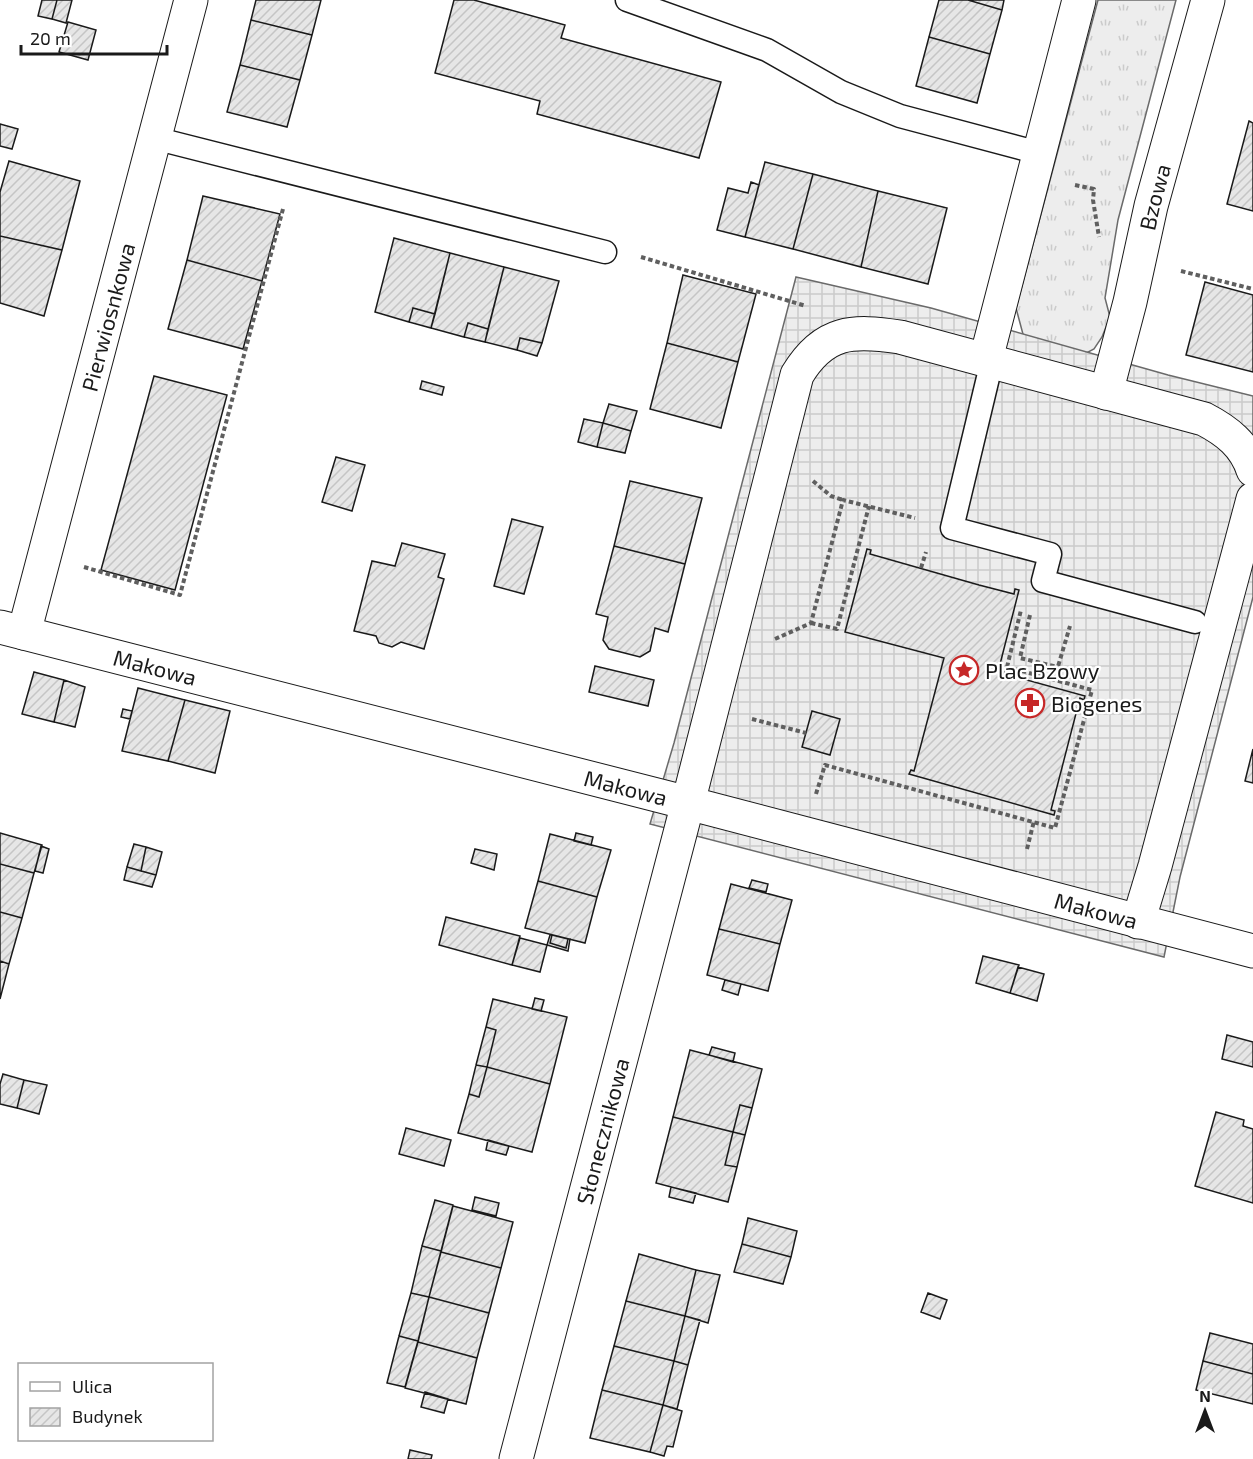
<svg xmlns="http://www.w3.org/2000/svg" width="1253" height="1459" font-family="'Exo 2',sans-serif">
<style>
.grass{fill:url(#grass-tufts);stroke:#6a6a6a;stroke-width:1.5}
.plaza{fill:url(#plaza-grid);stroke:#6a6a6a;stroke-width:1.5}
.building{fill:url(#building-hatch);stroke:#1a1a1a;stroke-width:1.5}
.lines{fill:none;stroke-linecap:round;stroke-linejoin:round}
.service-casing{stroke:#1a1a1a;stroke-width:25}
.minor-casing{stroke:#1a1a1a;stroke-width:35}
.path{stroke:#5f5f5f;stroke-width:4;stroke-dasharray:4.5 3;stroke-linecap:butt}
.service{stroke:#fff;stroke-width:22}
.minor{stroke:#fff;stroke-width:33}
.labels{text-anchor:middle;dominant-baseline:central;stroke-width:4.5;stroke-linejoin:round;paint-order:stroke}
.street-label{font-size:22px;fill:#1a1a1a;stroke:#fff}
.poi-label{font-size:22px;fill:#1a1a1a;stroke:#fff;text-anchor:start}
</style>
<defs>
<pattern id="grass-tufts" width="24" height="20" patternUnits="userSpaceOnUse" patternTransform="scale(1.5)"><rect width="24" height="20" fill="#ededed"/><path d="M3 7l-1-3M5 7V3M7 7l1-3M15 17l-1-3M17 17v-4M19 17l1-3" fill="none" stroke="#cbcbcb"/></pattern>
<pattern id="plaza-grid" width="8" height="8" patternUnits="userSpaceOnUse" patternTransform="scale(1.5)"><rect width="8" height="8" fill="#ededed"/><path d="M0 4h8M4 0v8" fill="none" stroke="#cbcbcb"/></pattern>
<pattern id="building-hatch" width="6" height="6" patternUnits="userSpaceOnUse" patternTransform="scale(1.5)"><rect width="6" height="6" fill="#e6e6e6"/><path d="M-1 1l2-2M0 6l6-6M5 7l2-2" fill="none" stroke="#c5c5c5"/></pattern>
</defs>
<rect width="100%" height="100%" fill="#fff"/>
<path class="grass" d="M1098,0H1176L1118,220L1105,298L1110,317L1102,337L1094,349L1077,358L1024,338L1016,308Z"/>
<path class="plaza" d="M796,277L931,308L1168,375L1253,396V597L1180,877L1164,957L650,824L674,743Z"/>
<path class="building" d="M42,0H57L52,19L38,16Z
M57,0H72L66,23L52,19Z
M256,0H321L312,35L251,20Z
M454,0H474L565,25L561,38L721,82L699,158L537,114L540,101L435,73Z
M939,0H968L1002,10L990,54L929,37Z
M968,0H1004L1002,10Z
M251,20L312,35L300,80L240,65Z
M68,22L96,30L88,60L59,52Z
M929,37L990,54L977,103L916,86Z
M240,65L300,80L287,127L227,112Z
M1249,121L1253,123V211L1227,204Z
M0,124L18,129L12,149L0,146Z
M9,161L80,181L62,250L0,236V192Z
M765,162L813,174L793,249L745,237Z
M813,174L878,191L861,267L793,249Z
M751,182L759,185L745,237L717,230L728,188L748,193Z
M878,191L947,208L928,284L861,267Z
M203,196L280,214L262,281L187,260Z
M0,236L62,250L44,316L0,303Z
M394,238L450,253L435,314L413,308L409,322L375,312Z
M450,253L504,267L488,329L468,323L464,337L431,328Z
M187,260L262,281L243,349L168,329Z
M504,267L559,281L542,343L520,338L517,350L485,342Z
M683,275L756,294L738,362L667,343Z
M1205,282L1253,295V372L1186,355Z
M413,308L435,314L431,328L409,322Z
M468,323L488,329L485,342L464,337Z
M520,338L542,343L537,356L517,350Z
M667,343L738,362L721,428L650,409Z
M154,376L227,395L175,590L101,570Z
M422,381L444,387L442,395L420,389Z
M609,404L637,411L631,431L603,423Z
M584,419L603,423L597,447L578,442Z
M603,423L631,431L625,453L597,447Z
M336,457L365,465L352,511L322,502Z
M630,481L702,498L685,564L614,546Z
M512,519L543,527L524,594L494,586Z
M402,543L445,554L438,577L444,579L424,649L401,642L392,647L379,643L376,636L354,631L372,561L395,566Z
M614,546L685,564L668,632L655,628L650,651L640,657L609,649L603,640L608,617L596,614Z
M867,549L871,550L870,554L979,585L1014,594L1015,589L1019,590L998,672L1085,696L1084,700L1080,698L1051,810L1055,811L1054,815L909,774L911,770L914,771L944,658L845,632Z
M595,666L654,680L648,706L589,692Z
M34,672L64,680L54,722L22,714Z
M64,680L85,687L75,727L54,722Z
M138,688L185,700L168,761L122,751Z
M185,700L230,711L215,773L168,761Z
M123,709L132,711L130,719L121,717Z
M812,711L840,719L830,755L802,747Z
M1253,749V783L1245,781Z
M0,833L42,845L34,873L0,864Z
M576,833L593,837L591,845L574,841Z
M550,834L611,850L597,897L538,881Z
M134,844L146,847L141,871L127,867Z
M41,846L49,849L43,873L35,871Z
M146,847L162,852L156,875L141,871Z
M475,849L497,854L494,870L471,863Z
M0,864L34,873L22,918L0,912Z
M127,867L156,875L152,887L124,880Z
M752,880L768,884L766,892L749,888Z
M538,881L597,897L585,943L525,928Z
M731,884L792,900L780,944L719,929Z
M0,912L22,918L9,964L0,961Z
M446,917L520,936L512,965L439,945Z
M719,929L780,944L768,991L707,975Z
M550,935H552L550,943L566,948L568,939H570L568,951L547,945Z
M552,935L568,939L566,948L550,943Z
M520,938L547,945L540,972L512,965Z
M983,956L1019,965L1010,993L976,983Z
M0,961L9,964L0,999Z
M1018,967L1044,974L1037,1001L1010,993Z
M725,980L741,984L738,995L722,990Z
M535,998L544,1000L541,1011L532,1009Z
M493,999L567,1017L550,1084L487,1067L496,1030L486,1027Z
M486,1027L496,1030L487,1067L476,1065Z
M1227,1035L1253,1042V1067L1222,1059Z
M712,1047L735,1053L733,1062L709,1055Z
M690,1050L762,1069L752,1108L740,1105L733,1132L673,1117Z
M476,1065L487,1067L479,1097L469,1094Z
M487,1067L550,1084L532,1152L458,1133L469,1094L479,1097Z
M3,1074L24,1080L17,1108L0,1104V1084Z
M24,1080L47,1085L39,1114L17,1108Z
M740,1105L752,1108L745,1135L733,1132Z
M1216,1112L1244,1120L1243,1126L1253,1129V1203L1195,1186Z
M673,1117L733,1132L725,1165L737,1167L728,1202L656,1183Z
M406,1128L451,1140L444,1166L399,1154Z
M733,1132L745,1135L737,1167L725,1165Z
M488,1140L509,1146L506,1155L486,1150Z
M671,1187L696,1193L693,1203L669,1197Z
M475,1197L499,1203L496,1216L472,1210Z
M435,1200L453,1205L441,1251L422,1246Z
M453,1206L513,1222L501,1268L441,1252Z
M748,1218L797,1231L791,1257L742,1244Z
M742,1244L791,1257L783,1284L734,1272Z
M422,1246L441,1251L429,1297L411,1293Z
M441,1252L501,1268L489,1313L429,1297Z
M639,1254L696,1270L685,1316L626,1301Z
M696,1270L720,1275L708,1323L685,1316Z
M411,1293L429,1297L418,1341L399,1336Z
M928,1293L947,1300L940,1319L921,1312Z
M429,1297L489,1313L477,1358L418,1342Z
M626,1301L685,1316L674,1361L614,1346Z
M685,1316L700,1320L688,1365L674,1361Z
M1210,1333L1253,1344V1374L1203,1361Z
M399,1336L418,1341L405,1387L387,1383Z
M418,1342L477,1358L466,1404L405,1388Z
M614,1346L674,1361L663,1405L602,1390Z
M674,1361L688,1365L677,1409L663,1405Z
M1203,1361L1253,1374V1404L1196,1390Z
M602,1390L663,1405L650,1452L590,1438Z
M425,1392L448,1399L444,1413L421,1407Z
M663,1405L682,1411L673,1447L667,1446L664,1456L650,1452Z
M410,1450L432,1455L431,1459H408Z"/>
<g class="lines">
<g class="service-casing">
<path id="service" d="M627,0L767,50L841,92L900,116L1039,153
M154,138L605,252
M992,361L952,528L1050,554L1043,581L1195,622"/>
</g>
<g class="minor-casing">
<g id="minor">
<path d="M986,359L1079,0"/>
<path id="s1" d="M1106,393L1130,302L1151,206L1208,0"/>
<path id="s2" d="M0,627L688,803L1253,951"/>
<path id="s3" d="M24,633L191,0"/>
<path d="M1138,922L1155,866L1253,499"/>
<path id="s4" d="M516,1459L688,803L797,375C824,330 853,330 900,337L1204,419C1227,431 1245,445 1253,470"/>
</g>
</g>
<path class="path" d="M1075,185L1094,189L1093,200L1099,237
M641,257L806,306
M1181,271L1253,289
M813,481L831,496L843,500
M84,567L180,595L283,209
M921,568L926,552
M1030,615L1020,658L1058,667
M811,623L837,629L869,506
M775,639L811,623L843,500L915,518
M1007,667L1021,610
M1054,680L1070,626
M752,719L806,733
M816,794L825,765L1055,828L1092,690L1007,667L1005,674
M1027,849L1034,821"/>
<use href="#service" class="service"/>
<use href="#minor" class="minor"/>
</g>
<defs>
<g id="sight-ring" transform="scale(1.5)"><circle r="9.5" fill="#fff" stroke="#c62828" stroke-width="1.5"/><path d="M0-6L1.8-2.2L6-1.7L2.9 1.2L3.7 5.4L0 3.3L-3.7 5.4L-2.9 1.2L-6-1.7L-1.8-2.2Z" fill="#c62828"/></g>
<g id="pharmacy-ring" transform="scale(1.5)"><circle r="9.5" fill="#fff" stroke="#c62828" stroke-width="1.5"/><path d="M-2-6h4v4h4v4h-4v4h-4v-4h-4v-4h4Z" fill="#c62828"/></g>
</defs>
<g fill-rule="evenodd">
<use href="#sight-ring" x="964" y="670"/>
<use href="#pharmacy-ring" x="1030" y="703"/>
</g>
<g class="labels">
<g class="street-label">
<text stroke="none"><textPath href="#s1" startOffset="202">Bzowa</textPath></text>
<text stroke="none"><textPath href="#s3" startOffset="327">Pierwiosnkowa</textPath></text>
<text stroke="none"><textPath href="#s2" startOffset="160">Makowa</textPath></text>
<text stroke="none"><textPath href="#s2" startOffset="646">Makowa</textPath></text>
<text stroke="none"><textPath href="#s2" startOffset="1132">Makowa</textPath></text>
<text stroke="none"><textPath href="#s4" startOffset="339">Słonecznikowa</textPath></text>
</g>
<g class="poi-label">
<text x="985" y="670">Plac Bzowy</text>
<text x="1051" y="703">Biogenes</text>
</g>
</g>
<rect x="18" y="1363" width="195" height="78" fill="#ffffff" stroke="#a3a3a3" stroke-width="1.5"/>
<rect x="30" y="1382" width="30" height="9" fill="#ffffff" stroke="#a3a3a3" stroke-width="1.5"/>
<text x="72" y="1393" font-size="18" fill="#1a1a1a">Ulica</text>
<rect x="30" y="1408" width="30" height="18" fill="url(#building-hatch)" stroke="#a3a3a3" stroke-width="1.5"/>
<text x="72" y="1423" font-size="18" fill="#1a1a1a">Budynek</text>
<g transform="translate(1205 1411)" stroke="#ffffff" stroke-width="4.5" paint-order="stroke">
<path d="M0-4.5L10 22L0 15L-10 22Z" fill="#1a1a1a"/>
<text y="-9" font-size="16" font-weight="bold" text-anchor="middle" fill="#1a1a1a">N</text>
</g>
<path d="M21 45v9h146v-9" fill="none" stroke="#1a1a1a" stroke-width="3"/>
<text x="30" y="45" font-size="18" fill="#1a1a1a" stroke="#ffffff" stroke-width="4.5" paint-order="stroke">20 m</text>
</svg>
